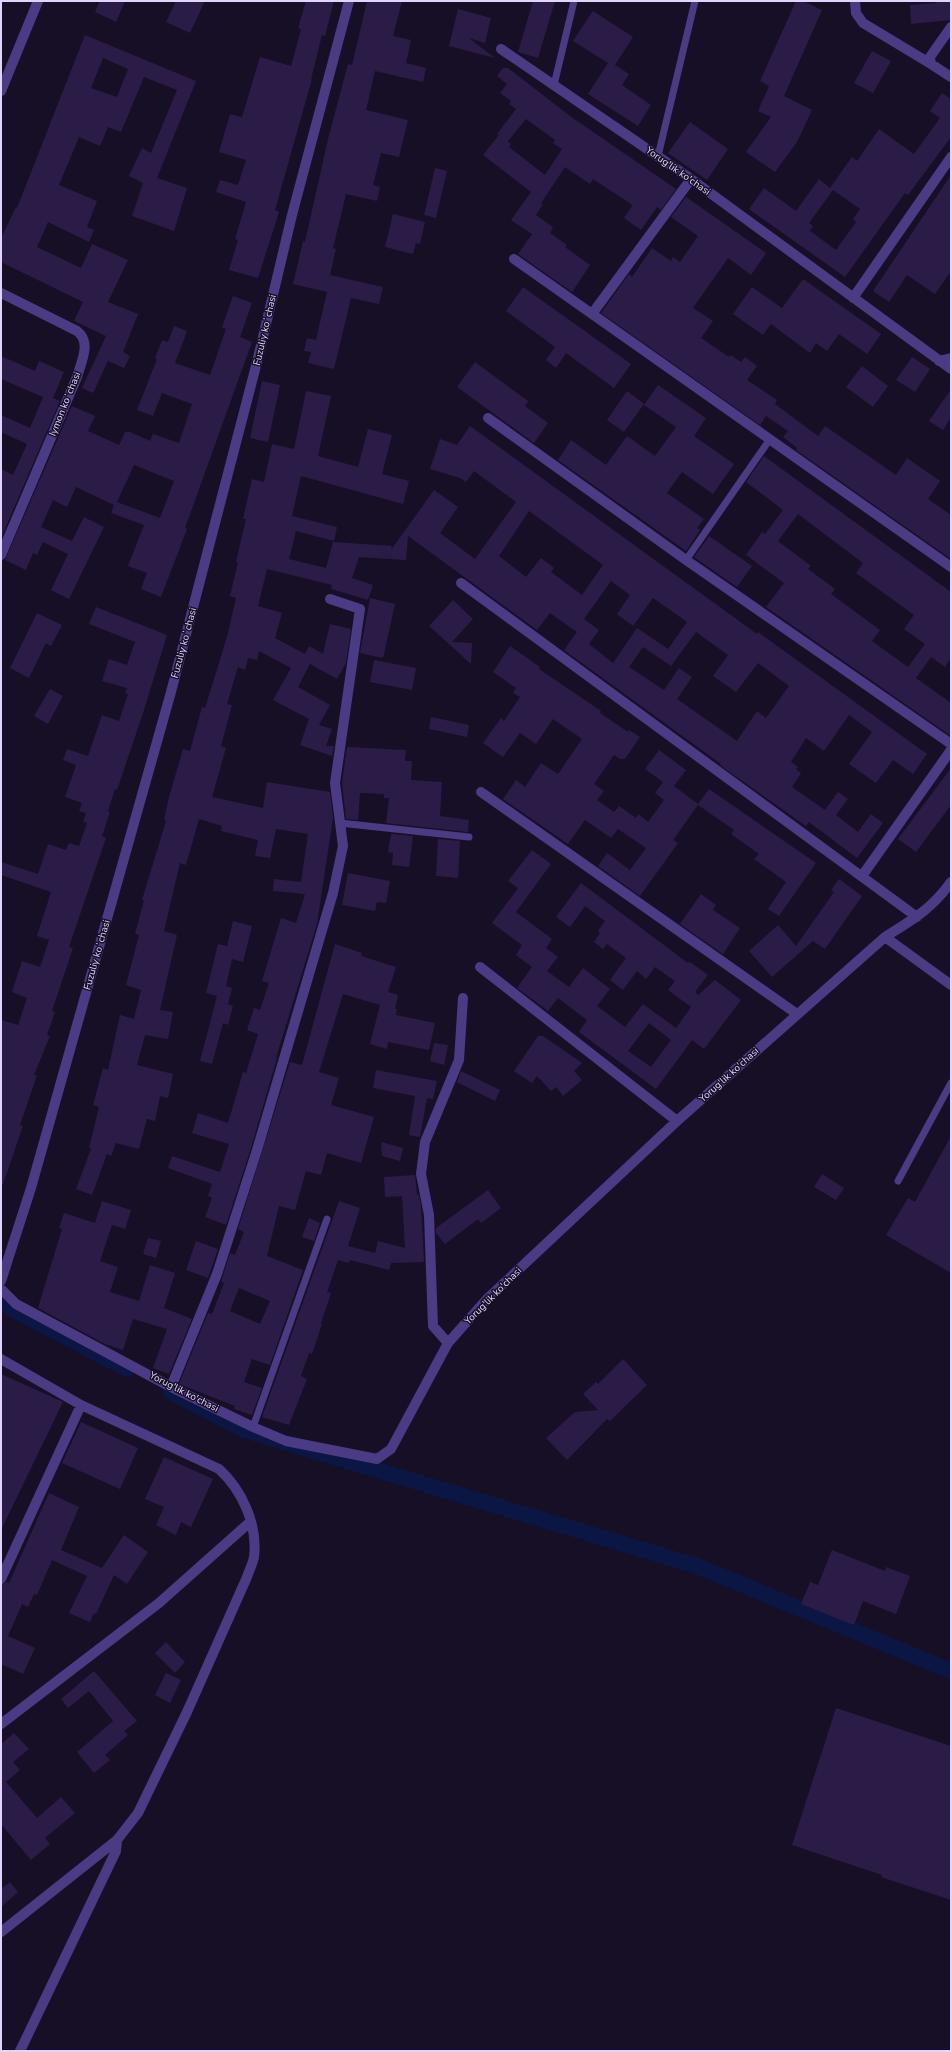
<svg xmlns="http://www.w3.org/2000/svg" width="952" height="2052" font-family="'Nunito Sans',sans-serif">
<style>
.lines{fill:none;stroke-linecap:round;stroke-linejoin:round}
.canal{stroke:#0b1644;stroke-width:16}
.building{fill:#2b1c47;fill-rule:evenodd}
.lane{stroke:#4a3b84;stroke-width:7}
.street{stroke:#4a3b84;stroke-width:10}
.labels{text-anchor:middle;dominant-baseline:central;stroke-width:3;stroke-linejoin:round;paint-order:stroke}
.street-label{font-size:10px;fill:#e1d5fe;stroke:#170f26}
</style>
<rect width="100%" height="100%" fill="#170f26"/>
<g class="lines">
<path class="canal" d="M1,1301L12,1309L127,1369
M171,1392L244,1430L697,1566L951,1671"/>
</g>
<path class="building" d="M100,1H125L116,22L95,12Z
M176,1H205L190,33L166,22Z
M306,1H334L325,36L322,35L311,79H312L275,210L279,212L258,278L229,270L238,240L235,239L246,202L216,192L220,180L238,185L246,160L219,152L230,114L242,117L260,57L291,66L301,29L298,28Z
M367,1H402L393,36L411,40L406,63L426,68L423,82L375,71L366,110L408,120L399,157L381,153L373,185L380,187L377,201L346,194L333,248L336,249L330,275L383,287L379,304L351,298L334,369L308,363L311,352L304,351L307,338L316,340L327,292L293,284L303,241L305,242L328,139L348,64L352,65Z
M533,1H555L538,58L518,52Z
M796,1H803L822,10L784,96L812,110L797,142L775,172L746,152L771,117L758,111L769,86L760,81Z
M936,1H951V20L911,24L910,5L937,3Z
M458,9L491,18L485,43L469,38L495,58L449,46Z
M593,11L633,37L615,65L629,74L622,85L651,105L638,126L588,94L608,63L573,41Z
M85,35L196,81L157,178L187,188L174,231L132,216L143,183L129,176L142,148L151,153L177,90L144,77L121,132L108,127L100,146L79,137L59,185L97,201L87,227L94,230L89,242L48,222L37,247L81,268L92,244L128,260L108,302L138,314L123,352L130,356L124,368L108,361L93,393L82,388L106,336L74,321L83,302L1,262V238L16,207L17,208ZM103,58L128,69L117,97L91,88Z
M872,51L891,61L873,93L854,83Z
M503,68H508L570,116L676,189L661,210L657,207L641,230L624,218L632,206L631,204L593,179L590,184L565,167L541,203L543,204L536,215L553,227L550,233L567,245L565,247L590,265L572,292L518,254L532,234L511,220L531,192L483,155L499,135L497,134L516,109L509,104L511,101L500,93L507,84L497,76ZM526,119L555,140L553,143L562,149L545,175L509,147L511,144L504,138L508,141Z
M942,93L951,99V137L908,195L905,193L845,277L749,209L764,188L796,211L819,179L830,188L852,157L857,161L879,129L914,154L940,118L930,111ZM833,190L860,209L853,219L856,222L836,250L810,231L813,226L809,223Z
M690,122L728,149L707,180L668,153Z
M435,168L447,171L436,218L424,215Z
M951,175V271L935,294L907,275L889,302L873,291Z
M686,197L766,253L751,275L728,258L693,308L713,321L701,338L729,357L731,355L741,362L745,357L757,366L747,380L777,400L775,404L818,436L825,426L896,475L907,458L940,481L928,499L951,515V559L796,450L797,448L783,437L788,431L766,416L760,425L601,313L629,274L632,277L652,248L671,261L673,257L680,262L698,236L671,217Z
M393,214L425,222L420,244L416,243L413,254L385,247Z
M803,279L881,334L867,354L839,334L827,351L816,343L810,353L771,324L763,335L733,314L752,287L782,308Z
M523,287L631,364L614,388L566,353L556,368L546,360L555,347L506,311Z
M233,296L252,303L240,337L252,342L185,528L187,529L161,597L141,589L147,573L128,566L144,525L111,513L114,505L76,487L67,507L53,500L41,527L72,541L84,517L104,527L69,599L51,590L68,554L43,542L37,555L33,553L26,570L5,560L72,406L95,416L88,431L119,445L125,432H130L150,441L153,434L179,443L192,404L162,393L153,416L137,410L157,359L155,358L162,340L168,342L174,326L187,331L175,363L210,375L226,329L222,327ZM134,465L174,481L160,518L117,502Z
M1,356L35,371L39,361L64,372L53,398L60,401L1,538V469L13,475L27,444L1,432V415L30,428L43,397L1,379Z
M912,357L930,369L915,392L896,380Z
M475,362L528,401L525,406L548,423L534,443L457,387Z
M862,366L888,386L873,407L846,387Z
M262,381L280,385L268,442L250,438Z
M658,385L706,418L694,436L734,464L713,494L682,472L667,493L704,519L697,528L700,530L686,551L558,460L571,440L606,465L627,436L655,456L676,427L644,405Z
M951,389V417L943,430L929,421Z
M306,391L331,396L318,456L358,467L368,429L392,435L382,474L409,481L403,504L301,476L292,516L337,527L334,541L296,531L289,559L326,568L333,542L392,546L391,550L434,490L458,507L440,533L475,559L516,502L474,471L466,482L460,478L430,469L440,439L457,445L470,426L757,634L758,632L927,754L913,774L893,760L876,783L849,764L872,732L849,715L824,751L806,738L791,762L798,767L796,769L801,773L792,787L825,810L838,792L848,799L836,815L858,832L871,814L883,823L857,858L809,822L806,826L731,773L720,765L721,764L564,650L577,632L550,613L537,630L408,536L406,560L359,557L352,578L373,585L368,600L331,589L332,585L267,569L258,606L282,613L275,638L305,654L309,646L323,654L330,624L351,629L346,663L337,679L310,664L298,687L330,705L319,725L332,729L326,746H334L332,756L300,745L309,719L273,700L291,668L259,651L257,660L248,658L245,670L238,667L227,704L232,705L221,746L226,748L212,797L263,808L267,782L330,792L333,818L317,924L276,1058H277L251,1148L226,1225L205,1217L212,1198L208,1196L212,1184L168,1168L172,1156L220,1172L229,1144L192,1133L198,1113L228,1123L243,1072L246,1073L258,1034L247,1030L254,1008L260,1010L269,983L262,981L281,918L296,923L305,894L273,891L274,879L301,882L308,834L276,829L270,858L255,856L258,840L221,831L222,826L199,819L186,865L180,863L164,931L177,935L160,1010L173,1012L168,1039L145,1035L137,1065L173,1074L168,1098L160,1096L155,1121L147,1119L139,1149L116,1143L111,1156L107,1154L92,1195L76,1189L91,1149L89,1148L99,1107L93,1105L103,1068L108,1070L120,1015L134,1019L141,990L126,985L139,935L135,934L144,900H142L166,821L164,820L169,797L183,749L190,751L202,707L205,708L227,637L236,598L230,596L238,562H236L246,519H243L252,479L264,482L272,444L294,449ZM529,511L603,565L582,595L551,572L554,568L541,558L526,577L499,556ZM611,581L630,595L617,614L633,626L653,598L687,622L668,649L637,628L613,663L589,644L599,630L584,619ZM696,632L728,655L713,676L736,692L758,663L789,686L766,718L757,711L737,741L677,699L692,677L679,668L664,690L629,667L643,647L671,666Z
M627,391L644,404L624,432L607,420Z
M764,456L951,592V658L945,667L931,657L916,678L951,703V736L766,607L784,583L746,555L762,532L765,534L783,510L746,482ZM798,514L863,563L856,573L914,615L904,629L925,644L908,667L872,641L880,630L831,594L835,589L808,569L811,566L778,541Z
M709,536L752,566L737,587L694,557Z
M370,598L395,604L383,658L360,653Z
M453,600L473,619L452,642L472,643L471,664L429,626Z
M96,607L167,635L143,713L117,790L115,789L108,811L110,812L102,836L106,838L69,947L73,948L52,1011L55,1012L47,1035L50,1036L34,1075H37L20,1125L23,1126L3,1184H1V1020L18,1025L27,998L12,992L22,961L40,967L49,940L37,936L51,892L1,875V862L38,874L48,844L66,850L69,843L79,846L87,823L83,822L86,813L79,811L82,803L65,797L76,765L63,760L67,749L88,756L102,715L119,721L128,694L125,693L127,688L102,681L109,659L127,665L135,642L89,624Z
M37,613L62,625L51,646L46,643L29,678L10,668Z
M510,646L540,667L539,669L601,711L600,713L628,732L629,730L640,737L625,759H620L614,755L594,784L604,791L597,800L614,812L619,806L636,818L638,814L648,822L664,800L655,793L663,782L645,769L659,750L686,770L674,786L698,804L709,789L816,863L779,916L768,909L786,882L754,859L759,854L731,834L734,830L698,805L673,840L678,843L640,896L598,866L607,853L630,870L646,848L618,829L611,838L585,820L568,844L503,799L516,780L525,787L541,763L558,774L582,739L553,719L536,744L520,733L503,757L483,743L501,718L504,721L520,697L513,693L516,688L493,672Z
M374,660L416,668L412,690L370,682Z
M50,689L63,696L48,724L34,716Z
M431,717L469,725L467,737L429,729Z
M347,747L406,750L405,761H412L411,780L442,782L440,816L469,820L468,832L386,823L389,798H384V794L360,793L358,820L346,819L342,783Z
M951,768V805L916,852L898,839Z
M391,834L413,836L409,867L392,865L393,853L388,852Z
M438,839L460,841L458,878L436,876Z
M532,850L551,864L516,912L552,939L546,948L558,957L547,971L569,987L583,968L610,989L597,1006L625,1027L643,1004L676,1028L691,1007L668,990L675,981L655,967L646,979L637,971L623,990L610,980L626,958L607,944L603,949L594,942L600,933L598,931L605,921L585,906L570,927L556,917L581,883L688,963L690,962L708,975L695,992L698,995L715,980L741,1000L704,1049L692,1040L656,1089L579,1032L587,1020L558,998L548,1011L517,988L532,967L516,955L522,945L492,923L518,888L508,881ZM649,1023L671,1040L651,1067L628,1051Z
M348,873L390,881L386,903L377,902L375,911L342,905Z
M839,879L862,896L825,949L813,941L772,977L749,951L778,925L796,946L834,892L831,890Z
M701,894L716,905L713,910L740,928L723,954L680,924Z
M233,921L252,926L243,962L232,959L226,986L232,988L228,1004L233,1006L228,1025L223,1023L212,1064L200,1061L217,996L206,993L218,944L227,946Z
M335,944L362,953L361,956L396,967L388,992L398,995L395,1009H397L396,1015L435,1023L429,1050L388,1042L387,1049L370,1044L380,1005L343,994L319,1072L339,1078L331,1105L374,1117L361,1163L327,1153L321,1175L306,1171L295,1210L279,1206L267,1256L303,1270L270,1365L252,1359L244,1382L262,1388L252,1415L234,1409L235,1406L179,1384L208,1313L212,1314L224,1283L221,1282L230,1253L235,1255L244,1232L238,1229L290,1062L302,1065ZM239,1288L270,1301L260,1324L230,1311Z
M538,1036H543L582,1063L574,1071L582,1080L563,1096L556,1087L551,1091L537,1076L532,1083L514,1071Z
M434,1043L448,1045L444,1065L430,1061Z
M376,1070L437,1081L433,1099L427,1098L420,1137L409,1135L415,1096L373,1088Z
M461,1071L500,1090L495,1101L457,1082Z
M951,1136V1273L886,1235L908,1198L915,1202Z
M381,1142L403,1148L400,1161L382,1156Z
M822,1174L844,1188L836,1200L814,1187Z
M415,1175L417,1195H419L421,1206L424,1262L391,1263L389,1270L350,1260L348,1263L338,1260L327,1292L331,1293L321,1323L322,1324L312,1354L309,1353L301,1376L307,1379L289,1425L262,1417L339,1201L360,1208L348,1246L375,1253L378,1241L405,1248L402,1196L385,1197L384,1177Z
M488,1190L501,1208L481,1223L478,1219L445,1244L436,1233V1228Z
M102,1201L131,1210L125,1229L112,1225L100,1261L118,1267L110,1292L139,1301L150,1265L175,1273L164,1308L192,1319L169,1374L153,1368L167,1329L133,1319L123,1350L105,1344L38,1308L62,1229L59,1228L64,1213L95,1223Z
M309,1218L320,1223L314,1241L302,1237Z
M148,1238L161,1241L156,1258L143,1254Z
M196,1241L218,1249L208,1278L186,1270Z
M623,1359L647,1385L610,1421L607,1419L567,1460L546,1438L575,1412L598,1410L583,1394L596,1382L598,1384Z
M1,1374L63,1402L1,1530Z
M81,1422L138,1448L120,1489L62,1463Z
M164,1457L213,1479L191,1527L181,1522L176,1535L156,1525L164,1507L145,1499Z
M49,1493L79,1507L61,1550L102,1568L124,1535L148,1552L127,1584L114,1575L96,1614L94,1613L90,1622L69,1613L87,1576L52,1560L37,1595L34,1594L28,1607L22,1604L8,1636L35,1648L23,1674L1,1664V1585L7,1582L9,1583Z
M832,1550L885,1571L886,1567L910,1576L896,1614L863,1601L854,1625L801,1604L810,1582L818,1585Z
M166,1642L185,1662L175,1673L155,1653Z
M94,1671L137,1721L124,1731L128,1735L105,1755L110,1760L94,1773L77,1752L113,1721L89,1691L68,1708L61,1699Z
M166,1673L181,1680L170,1703L155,1695Z
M836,1708L951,1746V1900L881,1877L882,1875L792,1845Z
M14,1733L29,1749L13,1762L20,1770L6,1782L37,1818L61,1797L75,1813L45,1838L50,1844L31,1860L1,1824V1744Z
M10,1882L18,1892L1,1907V1889Z"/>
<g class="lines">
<path class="lane" d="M554,85L574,1
M658,156L695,1
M686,560L770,439
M340,823L469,837
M898,1181L951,1083
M253,1427L327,1219"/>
<path class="street" d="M855,1L856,13L863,23L931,64
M951,27L930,57L931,64L951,77
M501,49L691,179L951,369
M1,91L38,1
M514,259L951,567
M1,293L77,331C92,342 81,362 77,377L1,555
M853,298L951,157
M592,314L691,179
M939,361L951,358
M488,418L686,560L951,744
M461,583L917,917
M481,792L797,1014
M862,876L951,750
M885,937L951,985
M480,967L677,1121
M1,1281L31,1188L171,692L257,362L292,215L349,1
M1,1289L16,1304L171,1387L253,1427L286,1441L377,1459L391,1449L448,1343L486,1300L677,1121L885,937C912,920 932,909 951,882
M448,1343L433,1326L429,1215L421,1174L425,1142L459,1060L463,998
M1,1359L81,1405L219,1469C242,1490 258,1525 254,1557C253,1563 249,1571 247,1577L187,1712L138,1813L117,1840L116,1851L20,2051
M171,1387L217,1274L257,1150L333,893L343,846L335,783L360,609L330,599
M1,1579L81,1405
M1,1724L159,1603L250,1522
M1,1932L117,1840"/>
</g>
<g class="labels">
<g class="street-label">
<text transform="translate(678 171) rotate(35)">Yorug'lik ko'chasi</text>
<text transform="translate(265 330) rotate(-77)">Fuzuliy koʻchasi</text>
<text transform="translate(65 404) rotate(-68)">Iymon koʻchasi</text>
<text transform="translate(184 643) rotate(-75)">Fuzuliy koʻchasi</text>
<text transform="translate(97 955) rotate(-74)">Fuzuliy koʻchasi</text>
<text transform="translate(729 1075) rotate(-42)">Yorug'lik ko'chasi</text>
<text transform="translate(493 1296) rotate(-45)">Yorug'lik ko'chasi</text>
<text transform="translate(184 1392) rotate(27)">Yorug'lik ko'chasi</text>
</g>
</g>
<rect width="952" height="2052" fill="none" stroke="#e1d5fe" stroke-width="4"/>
</svg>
